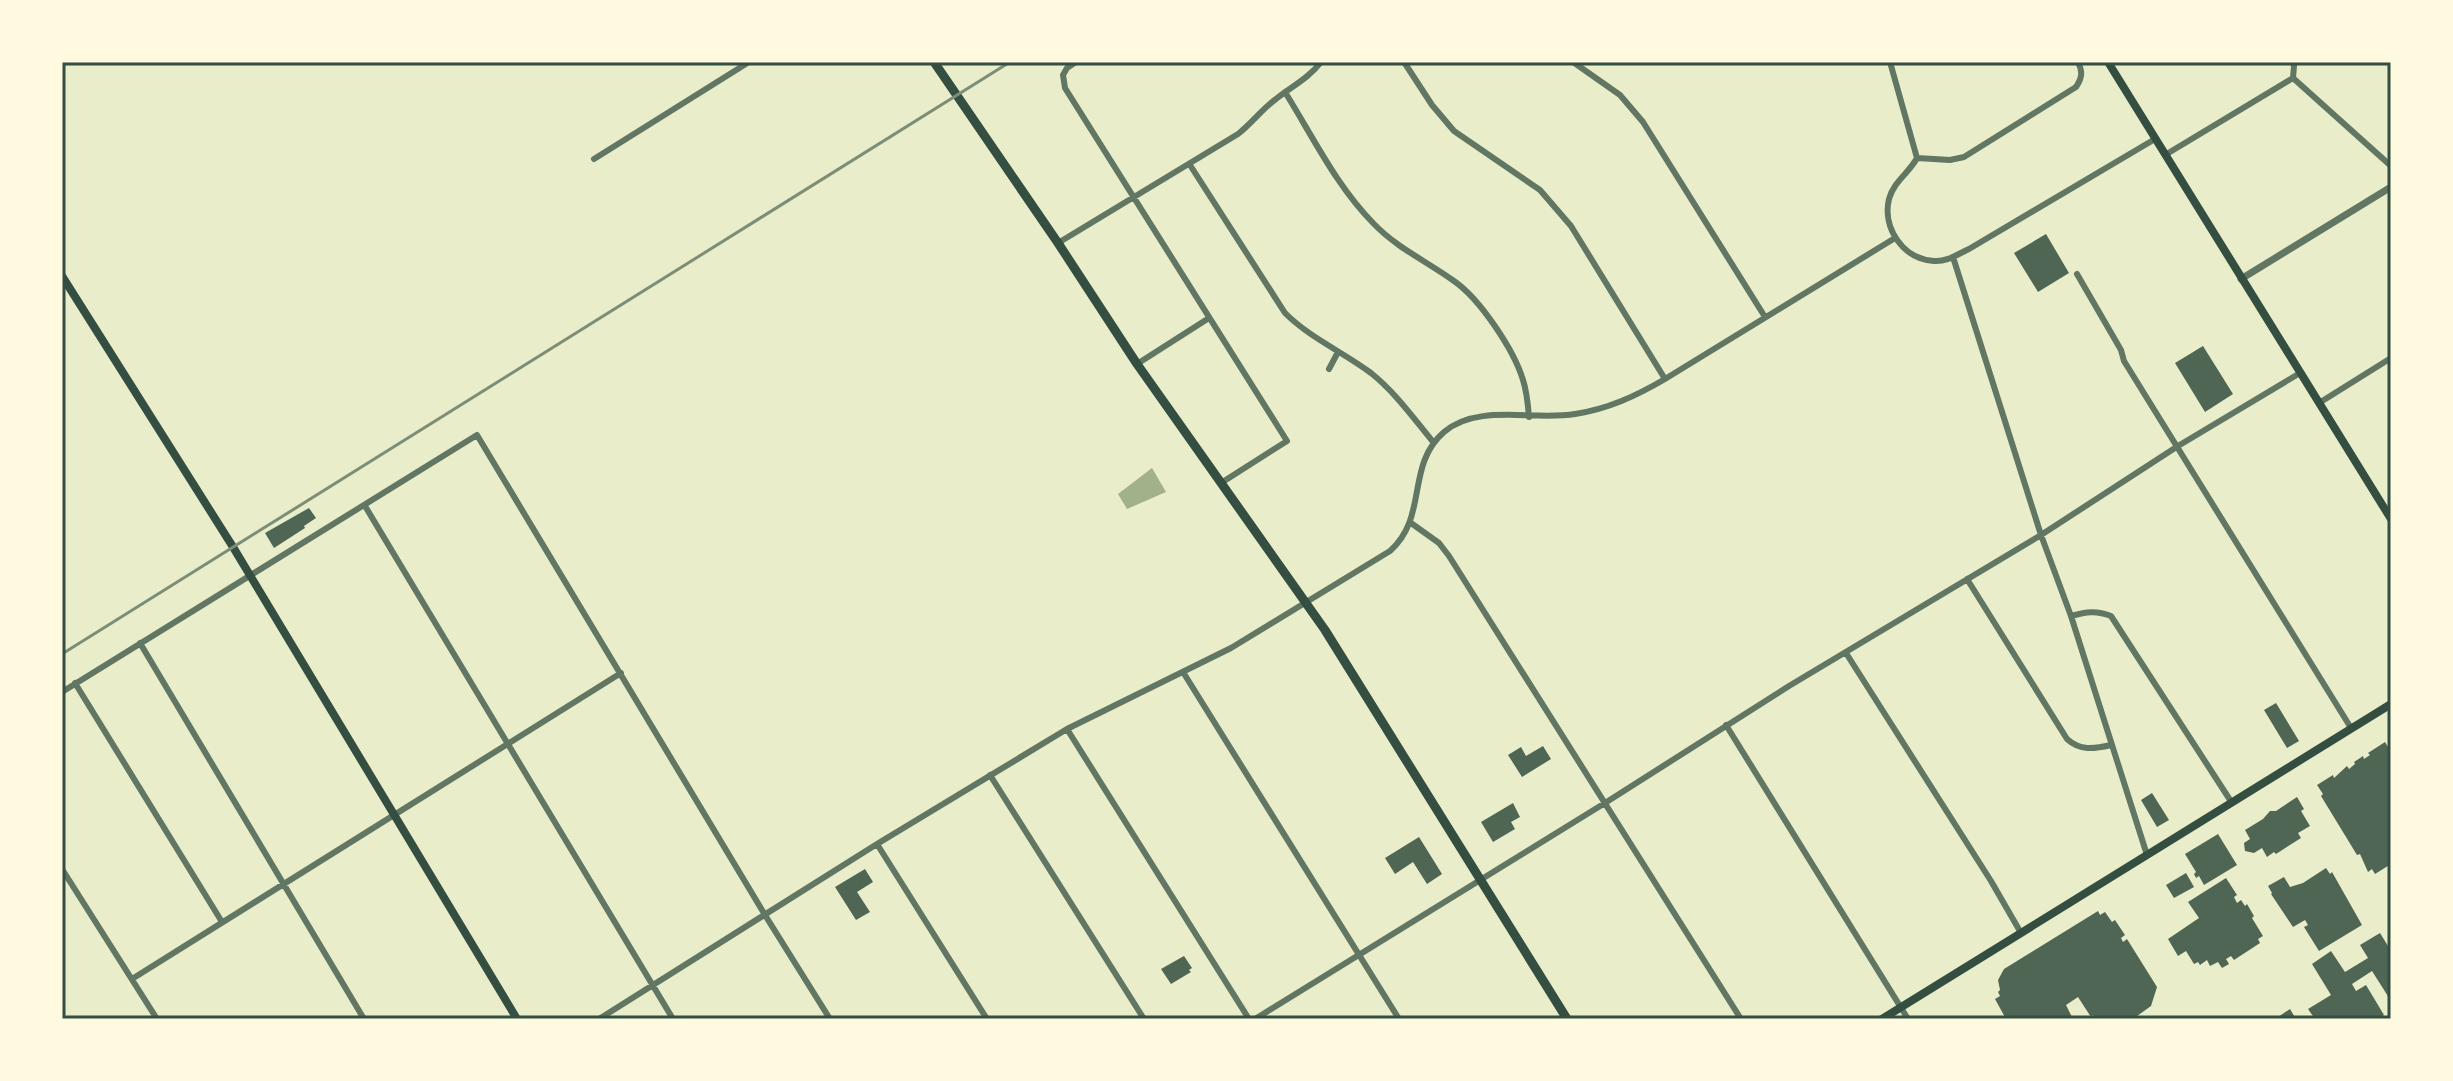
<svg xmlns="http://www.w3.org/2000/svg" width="2453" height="1081" font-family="Quicksand,sans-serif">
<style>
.water{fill:#a3b18a}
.building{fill:#4f6655}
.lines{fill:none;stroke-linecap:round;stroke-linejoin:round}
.minor{stroke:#617663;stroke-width:6}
.tertiary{stroke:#617663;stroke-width:7}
.secondary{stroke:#344e41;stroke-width:8}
.primary{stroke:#344e41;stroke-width:9}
.rail{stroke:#7c8e77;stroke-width:3}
.neatline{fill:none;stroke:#344e41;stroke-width:3}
</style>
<rect width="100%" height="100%" fill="#e9edc9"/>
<path class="water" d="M1152,468L1166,492L1127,509L1118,494Z"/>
<path class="building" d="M2046,234L2069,273L2038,292L2014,253Z
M2203,346L2233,394L2205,412L2175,363Z
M309,508L316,518L304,526L305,528L274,548L265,533Z
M2276,703L2299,741L2287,748L2264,710Z
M2385,742L2391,752V864L2375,874L2372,869L2368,872L2360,854L2357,855L2321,796L2323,794L2317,785L2333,775L2334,778L2347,766L2349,769L2355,764L2354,762L2363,756L2364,759L2370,755L2368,753Z
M1543,746L1551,759L1522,777L1508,755L1521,747L1526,756Z
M2152,793L2169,820L2157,827L2141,800Z
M2297,797L2304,809L2301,811L2310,826L2298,833L2301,838L2276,854L2274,852L2267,857L2262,848L2254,853L2245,851L2244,843L2250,839L2245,830L2263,819L2270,811H2276Z
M1513,803L1520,817L1511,822L1515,829L1493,842L1481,822Z
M2218,834L2237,865L2204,885L2199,876L2196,878L2194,874L2196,872L2185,854Z
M1419,837L1442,874L1427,884L1413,862L1395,874L1385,858Z
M2326,868L2330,874L2332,872L2362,925L2319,951L2304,927L2308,925L2305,920L2293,927L2271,894L2272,893L2268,886L2284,877L2290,887L2303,883Z
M865,869L873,882L857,892L870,912L856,920L835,887Z
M2186,873L2194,887L2174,898L2166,885Z
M2226,878L2237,895L2234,897L2237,903L2241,900L2245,906L2247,904L2254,916L2252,918L2263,936L2258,939L2260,943L2234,960L2231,956L2226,959L2229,964L2222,968L2218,962L2210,966L2207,960L2200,965L2198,962L2194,964L2186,951L2178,956L2168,939L2199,918L2188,902Z
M2098,911L2100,915L2105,912L2112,922L2115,920L2125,935L2121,938L2123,942L2127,939L2157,987L2151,1006L2133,1019H2095L2093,1015L2091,1017L2078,997L2066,1005L2073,1019H2006L1995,999L2000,996L1998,992L2000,990L1998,980L2004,969Z
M2380,933L2388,946L2391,944V1001L2372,971L2352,984L2356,991L2366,985L2384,1015L2378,1019H2315L2308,1009L2331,995L2312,964L2331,951L2345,972L2368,958L2360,945Z
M1184,956L1192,968L1189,970L1191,972L1171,984L1161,969Z
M2290,1009L2296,1019H2275Z"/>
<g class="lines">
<path class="minor" d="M1076,62L1067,68L1063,75L1065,88L1287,441L1221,483
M1404,62L1432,105L1454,131L1540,190L1571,226L1665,379
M1573,62L1620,95L1643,122L1765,317
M1890,62L1917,158C1909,173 1894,181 1889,199C1882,228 1903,259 1934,261C1947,262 1958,254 1969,249L2155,139
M2292,62L2294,66L2293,78
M2293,78L2391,166
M1285,92C1313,137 1337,187 1374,224C1397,248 1428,262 1454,281C1480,299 1514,350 1523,380C1527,392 1528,405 1529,417
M2165,155L2293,78
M1917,158L1950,160L1964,157L2076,87C2082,78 2083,72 2078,62
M594,159L749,62
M1190,165L1285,313C1310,338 1343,352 1371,373C1396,393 1414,419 1434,443
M1058,243L1238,134C1252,123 1262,109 1276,99C1291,87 1309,78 1321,62
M1953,257L2041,535L2071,616L2147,855
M2077,274L2121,350L2124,361L2351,728
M1137,364L1209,318
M1329,369L1338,352
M2319,403L2391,358
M365,506L673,1019
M1411,523L1439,543L1449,556L1741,1019
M1967,579L2067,739C2080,751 2094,749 2111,745
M2071,616C2086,612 2096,610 2111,616L2232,803
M140,643L364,1019
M1846,653L1991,881L2021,933
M1183,672L1399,1019
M75,683L222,922
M62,692L477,435L765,915L830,1019
M1726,725L1908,1019
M1067,729L1249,1019
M990,775L1144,1019
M877,844L987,1019
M62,869L157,1019
M132,979L621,673
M599,1019L877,844L1067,729L1231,648L1390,551C1429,516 1405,466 1444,432C1478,403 1533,421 1575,414C1608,409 1636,396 1665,379L1895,238
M1255,1019L1605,803L1789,686L2041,535L2178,446L2300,373"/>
<path class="tertiary" d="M2241,279L2391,187"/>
<path class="secondary" d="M2108,62L2391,519
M62,276L233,547L517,1019
M1882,1019L2391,704"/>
<path class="primary" d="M934,62L1058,243L1137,364L1325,630L1567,1019"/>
<path class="rail" d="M62,654L1010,62"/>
</g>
<rect width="2453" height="1081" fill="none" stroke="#fefae0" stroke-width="128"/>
<rect x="64" y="64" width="2325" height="953" class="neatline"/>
</svg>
